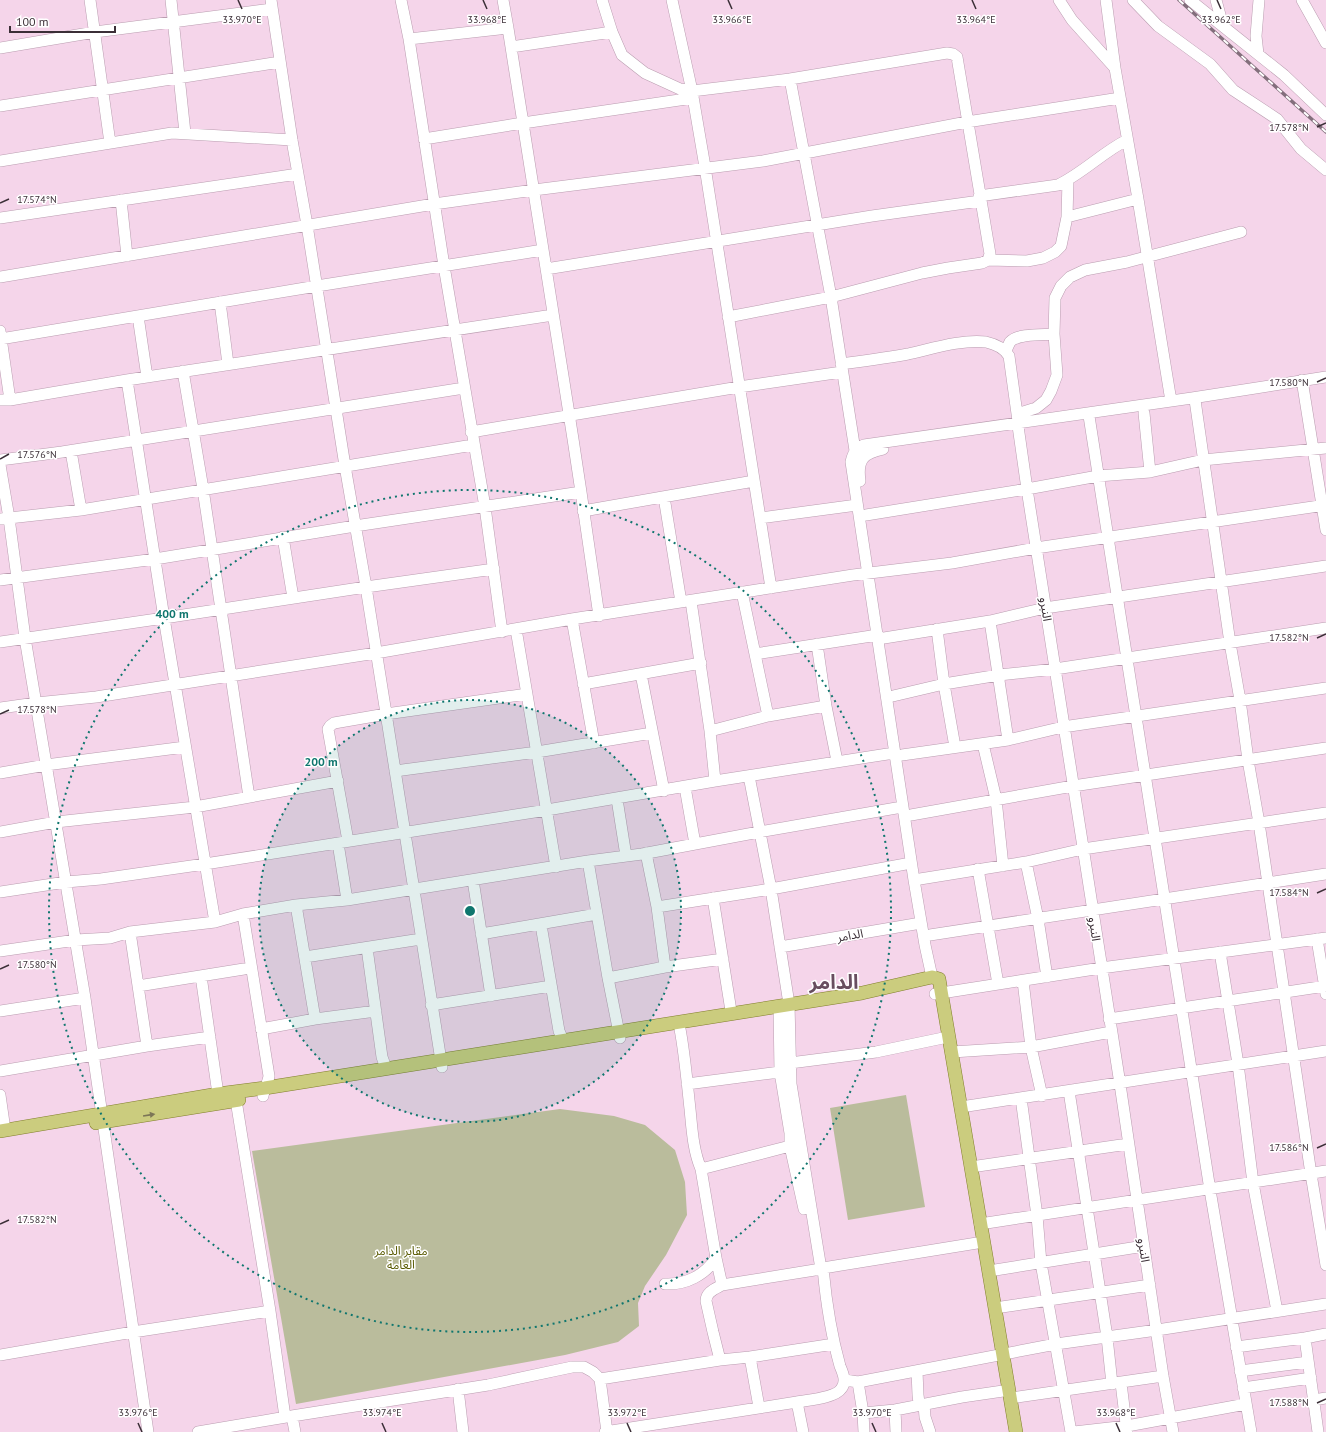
<svg xmlns="http://www.w3.org/2000/svg" width="1326" height="1432" font-family="'PT Sans','Noto Sans Arabic',sans-serif">
<style>
.green{fill:#babc9c}
.lines{fill:none;stroke-linecap:round;stroke-linejoin:round}
.minor-casing{stroke:#ba9db0;stroke-width:12}
.major-casing{stroke:#827f2d;stroke-width:14}
.minor{stroke:#fff;stroke-width:11}
.major{stroke:#cbcc7e;stroke-width:13}
.rail-casing{stroke:#836f7c;stroke-width:3.5}
.rail{stroke:#fff;stroke-width:2;stroke-dasharray:6;stroke-linecap:butt}
.oneway{fill:#7c7657}
.ticks{fill:none;stroke:#3b2f37;stroke-width:1.5}
.ring{fill:none;stroke:#0f766e;stroke-width:2;stroke-dasharray:2 4}
.labels{text-anchor:middle;dominant-baseline:central;stroke-width:3;stroke-linejoin:round;paint-order:stroke}
.street-label{font-size:12px;fill:#3b2f37;stroke:#fff}
.park-label{font-size:12px;fill:#595a01;stroke:#fff}
.town-label{font-size:20px;font-weight:bold;fill:#684e5f;stroke:#fff}
.ticks-label{font-size:10px;text-anchor:middle;fill:#3b2f37;stroke:#fff;stroke-width:3;stroke-linejoin:round;paint-order:stroke}
.centre{fill:#0f766e;stroke:#fff;stroke-width:2}
.ring-label{font-size:12px;text-anchor:middle;font-weight:bold;fill:#0f766e;stroke:#fff;stroke-width:3;stroke-linejoin:round;paint-order:stroke}
</style>
<rect width="100%" height="100%" fill="#f5d5ea"/>
<path class="green" d="M906,1095L925,1207L848,1220L830,1108Z
M560,1109L614,1116L645,1125L675,1150L685,1182L687,1215L666,1255L645,1286L638,1303L639,1326L618,1342L565,1355L296,1404L252,1151Z"/>
<g class="lines">
<g class="minor-casing">
<path id="minor" d="M90,0L110,143
M171,0L185,133
M271,0L292,140L307,225L345,466L366,587L442,1067
M401,0L409,39L444,266L485,507L502,632
M503,0L508,28
M602,0L612,32L622,55L645,73L680,89L692,91L790,79L831,297L856,457
M672,0L692,91L705,167L771,588
M1059,0L1072,20L1115,68L1138,199L1171,401
M1106,0L1115,68
M1133,0L1158,26L1210,64L1233,90L1277,119L1301,149L1326,170
M1190,0L1284,75L1326,115
M1216,0L1223,26
M1302,0L1326,43
M409,39L508,28L523,123L424,139
M511,47L612,32
M0,48L95,32L272,9
M1258,54L1256,36L1259,0
M0,106L280,62
M0,161L172,133L292,140
M979,196L1058,185C1083,173 1103,152 1127,140
M121,200L127,256
M1067,217L1138,199
M0,218L298,174
M988,260L1027,261L1043,258L1055,252L1061,246L1067,217L1068,180
M546,269L872,216L980,201
M0,277L434,204L534,190L763,161L967,122L1120,98
M220,302L228,364
M138,316L147,377
M728,317L831,297L922,273L948,268L982,263L988,260L990,254L957,57L953,54L947,53L790,79
M0,331L10,400
M0,339L317,286L543,250
M1006,351C1007,348 1009,344 1010,342C1018,333 1043,335 1054,334
M841,364C863,361 886,358 908,354C931,349 962,339 986,342C995,344 1004,348 1009,356L1018,421
M183,371L203,489L249,797
M127,380L164,618L215,922
M1302,380L1326,530
M0,400H10L127,380L553,315
M1195,400L1230,643L1240,700L1248,760L1259,823L1311,1174L1326,1265
M1144,413L1150,472
M1017,414L1036,408L1046,400L1051,391L1057,375L1054,334L1055,298L1061,286L1070,277L1085,270L1127,262L1241,232
M1089,416L1210,1190L1251,1432
M1018,426L1027,489L1120,1084L1163,1376L1173,1432
M471,432L739,387L842,372
M71,451L81,510
M0,460L62,452L464,388
M0,465L9,518L25,638L85,998L148,1432
M860,481C857,460 863,453 883,449
M581,492L599,616
M664,497L681,602
M583,511L754,481
M866,515L1027,489L1098,476L1150,472L1203,460L1326,448
M760,518L857,505
M0,519L81,510L473,445
M283,537L293,598
M0,580L155,559L355,526L581,492L573,439L523,123L693,98
M742,592L768,716
M691,601L710,731L715,781
M572,619L594,743
M990,621L1008,740
M516,629L556,867
M937,629L944,684L955,747
M884,638L990,621L1045,608L1326,566
M0,642L164,618L366,587L494,569
M817,644L826,706L837,761
M755,654L878,635
M641,674L664,791
M583,684L701,663
M893,696L944,684L999,675L1055,669L1326,628
M0,708L36,703L96,697L376,653L572,619L853,575L952,563L1036,548L1326,505
M710,731L768,716L826,706
M983,744L996,799L1003,866
M902,755L1008,740L1063,727L1326,688
M395,771L537,752L652,733
M0,773L46,765L185,747
M685,787L695,844
M617,799L626,856
M911,815L1073,786L1326,748
M0,832L56,822L195,807L338,781
M348,841L328,729L330,726L334,723L386,714L527,694
M338,843L347,900
M646,853L657,907
M588,861L608,978L620,1038
M1026,862L1038,919L1047,977
M978,869L998,984
M920,879L1026,862L1083,849L1326,813
M473,880L491,996
M0,892L66,882L101,879L205,864L547,810L715,781L894,753
M713,898L731,1011L734,1013
M296,905L315,1019
M243,914L269,1076C268,1083 264,1089 263,1096
M541,925L559,1031L563,1040
M130,932L147,1046
M481,934L597,914
M930,935L1326,874
M1317,939L1326,994
M780,947L921,923
M367,948L382,1057L386,1068
M0,951L76,940L110,938L130,932L215,922L243,914L296,905L347,900L588,861L642,854L759,832L902,807
M1220,952L1238,1064L1253,1183L1277,1311
M305,957L421,939
M665,967L657,907L771,889L911,863
M201,976L218,1094
M932,977L925,945L914,880L851,462C853,453 856,448 864,445L1192,398L1326,377
M608,978L665,967L723,959
M1023,981L1031,1047L1042,1096
M138,986L250,968
M935,994L1101,968L1326,938
M431,1005L551,986
M0,1011L85,998
M1109,1019L1326,986
M261,1029L315,1019L376,1011
M680,1029C685,1056 687,1082 690,1109C692,1129 693,1150 701,1169L716,1258L722,1285
M952,1052L1031,1047L1111,1032
M790,1063L876,1052L943,1038
M0,1071L147,1046L210,1037
M687,1084L780,1072
M1069,1091L1107,1337L1112,1384
M0,1095L5,1130
M1021,1098L1037,1216L1041,1263L1071,1432
M236,1100L270,1311L285,1417
M961,1107L1326,1051
M790,1146L804,1209
M971,1167L1128,1144
M701,1169L790,1146V1133L780,1072L779,1006
M980,1224L1326,1171
M823,1268L977,1243
M989,1271L1144,1246
M665,1284C686,1285 705,1275 716,1258
M995,1308L1150,1285
M1236,1347L1305,1338
M0,1355L133,1332L270,1311
M750,1357L759,1407
M720,1360L713,1332L706,1301C706,1292 715,1289 722,1285L821,1269
M917,1371L918,1395L919,1403L924,1405L925,1417L930,1432
M1240,1371L1308,1362
M600,1379L720,1360L750,1357L834,1344
M845,1380L858,1382L1056,1344L1157,1330L1326,1304
M858,1382L863,1413L864,1432
M1121,1383L1127,1432
M1243,1388L1311,1378
M458,1389L463,1432
M1011,1398L1163,1376
M1314,1400L1326,1398
M797,1402L803,1432
M895,1410L896,1432
M863,1413L895,1410L962,1397L1003,1391
M292,1416L295,1432
M198,1432L292,1416L488,1385L572,1367H584L593,1372L600,1379L607,1432
M605,1432L797,1402C807,1400 835,1398 841,1389C847,1382 843,1373 840,1366C831,1334 826,1301 823,1268L821,1269L791,1084L789,1004L771,889L749,776
M1074,1432L1127,1426L1246,1404
M1318,1432L1305,1338L1326,1334"/>
</g>
<g class="major-casing">
<path id="major" d="M96,1123L239,1100
M0,1131L218,1094L265,1088L862,993L932,977L939,979L1016,1432"/>
</g>
<use href="#minor" class="minor"/>
<use href="#major" class="major"/>
<g class="rail-casing">
<path id="rail" d="M1179,0L1326,132"/>
</g>
<use href="#rail" class="rail"/>
</g>
<defs><path id="oneway-solid" d="M-6-.8H1V-3.2L6.5 0L1 3.2V.8H-6Z"/></defs>
<use class="oneway" href="#oneway-solid" transform="translate(149 1115) rotate(-9)"/>
<path class="ticks" d="M238,0L242,9M483,0L487,9M728,0L732,9M972,0L976,9M1217,0L1221,9M1317,127L1326,123M0,203L9,199M1317,382L1326,378M0,459L9,454M1317,638L1326,634M0,714L9,710M1317,893L1326,889M0,969L9,965M1317,1148L1326,1144M0,1224L9,1220M1317,1403L1326,1399M138,1423L142,1432M382,1423L386,1432M627,1423L631,1432M872,1423L876,1432M1116,1423L1120,1432"/>
<circle cx="470" cy="911" r="211" fill="#0f766e" fill-opacity=".12"/>
<g class="ring">
<circle cx="470" cy="911" r="211"/>
<circle cx="470" cy="911" r="421"/>
</g>
<g class="labels">
<g class="street-label">
<text transform="translate(1046 609) rotate(81)">النبرو</text>
<text transform="translate(1095 929) rotate(82)">النبرو</text>
<text transform="translate(850 935) rotate(-10)">الدامر</text>
<text transform="translate(1144 1250) rotate(81)">النبرو</text>
</g>
<g class="park-label">
<text x="401" y="1250">مقابر الدامر<tspan x="401" dy="14">العامة</tspan></text>
</g>
<g class="town-label">
<text x="834" y="982">الدامر</text>
</g>
</g>
<g class="ticks-label">
<text x="242" y="23">33.970°E</text>
<text x="487" y="23">33.968°E</text>
<text x="732" y="23">33.966°E</text>
<text x="976" y="23">33.964°E</text>
<text x="1221" y="23">33.962°E</text>
<text x="1289" y="131">17.578°N</text>
<text x="37" y="203">17.574°N</text>
<text x="1289" y="386">17.580°N</text>
<text x="37" y="458">17.576°N</text>
<text x="1289" y="641">17.582°N</text>
<text x="37" y="713">17.578°N</text>
<text x="1289" y="896">17.584°N</text>
<text x="37" y="968">17.580°N</text>
<text x="1289" y="1151">17.586°N</text>
<text x="37" y="1223">17.582°N</text>
<text x="1289" y="1406">17.588°N</text>
<text x="138" y="1416">33.976°E</text>
<text x="382" y="1416">33.974°E</text>
<text x="627" y="1416">33.972°E</text>
<text x="872" y="1416">33.970°E</text>
<text x="1116" y="1416">33.968°E</text>
</g>
<circle cx="470" cy="911" r="6" class="centre"/>
<g class="ring-label">
<text x="172" y="618">400 m</text>
<text x="321" y="766">200 m</text>
</g>
<path d="M10 26v6h105v-6" fill="none" stroke="#3b2f37" stroke-width="2"/>
<text x="16" y="26" font-size="12" fill="#3b2f37" stroke="#ffffff" stroke-width="3" paint-order="stroke">100 m</text>
</svg>
